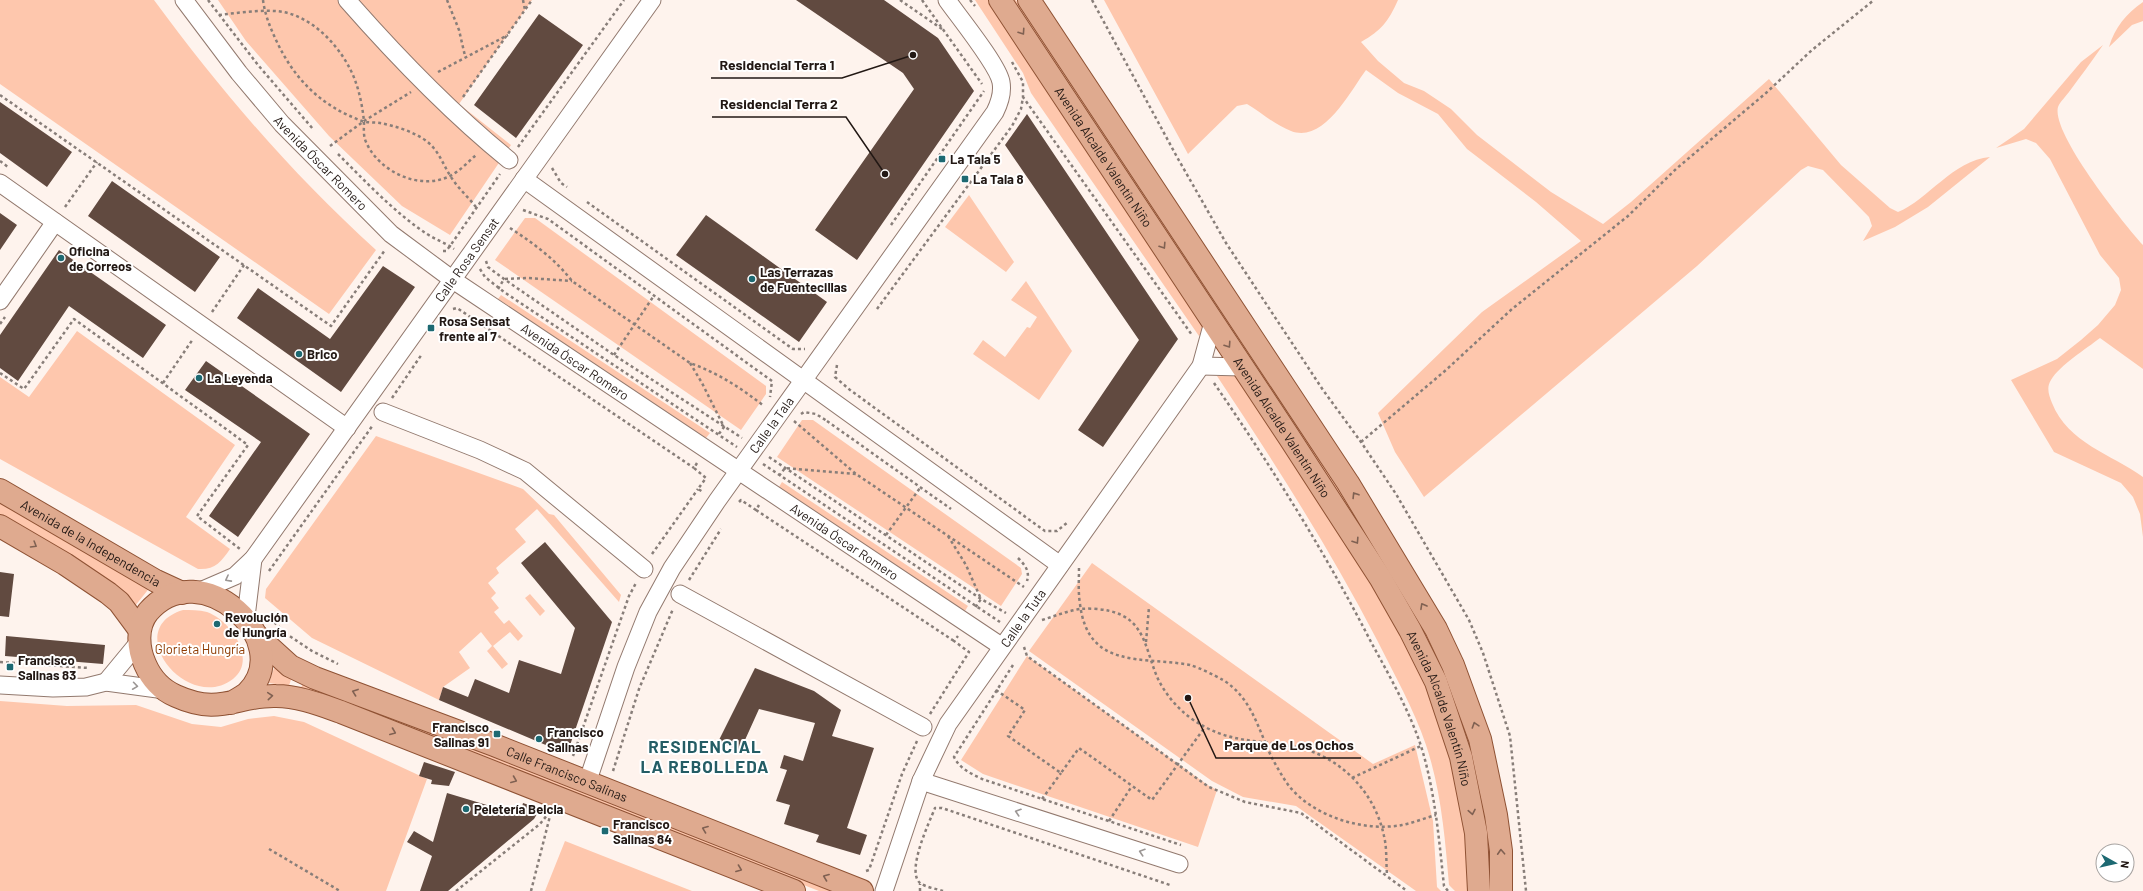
<svg xmlns="http://www.w3.org/2000/svg" width="2143" height="891" font-family="Barlow,sans-serif">
<style>
.green{fill:#fec7ad}
.building{fill:#614a40}
.lines{fill:none;stroke-linecap:round;stroke-linejoin:round}
.minor-casing{stroke:#92796e;stroke-width:19}
.major-casing{stroke:#8f5234;stroke-width:24}
.path{stroke:#887e79;stroke-width:2.5;stroke-dasharray:3 3;stroke-linecap:butt}
.minor{stroke:#fff;stroke-width:17}
.major{stroke:#dfaa8f;stroke-width:22}
.oneway{stroke:#806152}
.oneway2{stroke:#9c9795}
.poi-dot{fill:#1d6972;stroke:#fff;stroke-width:1.5}
.labels{text-anchor:middle;dominant-baseline:central;stroke-width:4;stroke-linejoin:round;paint-order:stroke}
.street-label{font-size:13px;fill:#221814;stroke:#fff}
.poi-label{font-size:13px;font-weight:bold;fill:#221814;stroke:#fff;text-anchor:start}
.park-label{font-size:13px;fill:#8e3b02;stroke:#fff}
.district-label{font-size:17px;font-weight:bold;letter-spacing:1px;fill:#245d65;stroke:#fff}
.leader{fill:none;stroke:#221814;stroke-width:1.5}
.callout-dot{fill:#221814;stroke:#fff;stroke-width:1.5}
.callout-label{font-size:14px;text-anchor:middle;font-weight:bold;fill:#221814;stroke:#fff;stroke-width:4;stroke-linejoin:round;paint-order:stroke}
</style>
<rect width="100%" height="100%" fill="#fef3ed"/>
<path class="green" d="M0,0H154C221,91 292,174 376,250L329,314L0,84Z
M218,0H532L459,104L511,145L450,235L402,206L329,136L246,41Z
M975,0H991L1206,327L1199,336L1031,93L1023,73Z
M1010,0H1016L1324,465L1368,534L1438,653L1472,747L1489,833L1493,891H1489L1453,702Z
M1104,0H1398C1388,22 1382,30 1361,42L1378,61L1404,83L1424,91L1451,109L1477,135L1551,192L1603,224L1631,202L1769,79L1841,165L1890,208L1898,212C1928,200 1953,160 1990,157L1928,207L1895,227L1863,241L1872,226L1869,217L1823,170L1808,166L1801,170L1697,266L1424,497L1395,452L1378,413L1482,312L1581,241L1536,202L1467,149L1438,114L1398,93L1366,70C1351,90 1324,144 1291,131C1275,125 1262,113 1247,104L1237,106L1188,154Z
M2143,2V21L2132,25L2109,47C2115,27 2126,14 2143,2Z
M2103,45C2092,61 2080,77 2069,92C2066,96 2060,102 2058,107C2051,133 2124,224 2143,245V369L2100,338C2086,349 2060,365 2051,380C2046,388 2049,395 2052,403C2068,443 2111,454 2143,477V537L2140,514L2133,497L2121,483L2054,452L2011,380L2057,359L2081,340L2098,325L2115,305L2121,290L2119,278L2100,255L2050,159L2036,143L2026,139L1996,148L2024,129L2081,62Z
M969,195L1014,262L1006,272L945,227Z
M525,218H535L766,386V394L741,430L495,260Z
M1026,281L1072,351L1039,400L973,354L983,340L1005,357L1027,327L1030,328L1037,317L1011,300Z
M501,295L710,433L706,438L498,299Z
M77,331L235,445L186,517L230,549C221,562 215,570 198,569L0,459V377L29,397Z
M1233,373C1266,420 1297,468 1328,516C1347,546 1367,575 1385,605C1436,693 1468,789 1469,891H1455L1449,885C1445,837 1441,790 1426,745C1414,709 1394,674 1377,640C1330,549 1274,462 1217,376Z
M802,420H813L1021,568L1022,574L1001,606L777,457Z
M376,436L523,489L549,514L554,515L621,595L619,602L537,509L515,529L526,542L496,568L499,573L488,583L496,593L491,598L499,608L494,612L504,624L509,620L523,636L518,641L510,632L493,646L508,664L502,669L487,651L492,646L481,632L459,652L470,668L443,687L439,700L312,638L265,598L266,589Z
M782,482L968,606L965,611L779,487Z
M0,501L151,586L135,606L0,517Z
M1092,563L1373,764L1415,745L1433,821L1437,887L1441,891H1416L1296,806L1243,797L1212,781L1029,651Z
M530,594L545,611L540,616L525,598Z
M183,610C190,610 199,610 207,612C230,620 258,659 233,679C187,714 120,629 183,610Z
M1027,656L1209,786L1217,790L1198,847L983,774L961,760Z
M275,665L292,676L289,686L269,683Z
M303,682L451,738L834,891H819L301,688Z
M0,701L67,706L136,705L192,724L221,727L248,719L274,716L304,722L427,779L386,891H0Z
M565,841L692,891H545Z"/>
<path class="building" d="M796,0H884L938,38L974,91L857,260L815,230L914,89L903,73Z
M539,14L583,45L516,138L474,105Z
M0,102L72,152L47,187L0,153Z
M1027,114L1178,339L1103,447L1078,430L1139,340L1005,145Z
M112,181L220,257L195,292L88,216Z
M0,213L17,225L0,250Z
M706,215L827,302L799,342L676,255Z
M59,250L166,325L143,358L69,306L18,381L0,368V335Z
M383,266L415,287L341,392L237,318L258,288L330,339Z
M206,361L310,434L238,537L209,516L261,442L185,390Z
M545,542L612,622L567,754L439,700L443,687L468,697L475,679L509,693L519,660L561,674L575,628L521,563Z
M0,572L14,574L9,617L0,616Z
M6,636L105,645L103,664L5,656Z
M755,668L814,691L841,710L832,736L874,748L847,828L867,835L860,855L816,842L819,835L784,824L790,805L776,801L787,770L780,768L784,755L803,761L815,723L759,709L740,751L718,742Z
M424,762L455,772L449,786L431,784L432,780L419,776Z
M447,793L520,815L523,803L540,809L534,819L448,891H420L432,856L407,842L414,831L433,842Z"/>
<g class="lines">
<g class="minor-casing">
<g id="minor">
<path id="s1" d="M184,0L239,73L282,124L391,234L453,280L1001,646"/>
<path d="M347,0C397,57 450,112 509,160"/>
<path d="M524,179L1060,565"/>
<path d="M0,183L347,428"/>
<path d="M0,301L55,222"/>
<path d="M1201,366L1243,367"/>
<path d="M383,412L480,450L525,471L644,569"/>
<path id="s2" d="M198,592L235,576L253,559L652,0"/>
<path d="M680,594L923,727"/>
<path d="M246,617L253,559"/>
<path d="M106,682L139,642"/>
<path d="M0,685L53,688L86,687L106,682L165,690"/>
<path d="M921,781L1179,864"/>
<path id="s3" d="M587,783L626,667L648,612L672,568L717,501L995,112C1000,102 1003,93 1001,82C998,65 959,17 947,0"/>
<path id="s4" d="M884,891L921,781L948,724L1201,366L1213,322"/>
</g>
</g>
<g class="major-casing">
<g id="major">
<path id="s5" d="M1000,0L1289,437L1381,579L1410,630L1436,682L1461,757L1476,833L1479,891"/>
<path d="M1029,0L1348,483L1436,629L1453,665L1480,739L1496,815L1501,851V891"/>
<path id="s6" d="M0,490L156,581L182,593"/>
<path d="M0,526L65,564L108,593L119,602L139,629"/>
<path id="s7" d="M257,636L290,666L315,678L494,745L862,891"/>
<path d="M231,703C236,700 242,697 247,693C299,642 200,551 148,612C136,627 138,648 145,664C151,678 162,690 176,696C220,716 236,695 276,696C298,696 321,705 341,712L794,891"/>
</g>
</g>
<path class="path" d="M208,0L258,65L313,129
M263,0C265,15 270,27 276,40C294,79 321,106 362,121C367,123 374,122 380,123C395,126 412,131 425,140C439,150 442,163 451,177C458,188 468,197 476,207
M447,0L459,30L465,56
M523,0L525,10
M900,0L942,29
M922,0L982,84
M970,0L975,6
M1092,0L1177,157L1226,243L1323,390L1361,442L1396,494L1469,620L1483,653L1510,736L1526,891
M219,15C237,13 256,10 274,11C311,12 345,50 356,83C360,94 363,110 364,122C364,129 363,135 366,142C379,172 420,191 450,176C460,171 468,162 476,155
M1012,62L1023,82V97
M438,72L508,35
M0,95L331,326L385,250
M463,97L532,0
M330,146L364,121L411,92
M518,147L624,0
M338,154C365,181 395,213 427,234C436,240 446,243 454,249
M0,161L8,167
M552,168L561,183L567,187
M587,202L793,349H805
M65,207L97,162
M523,210L548,219L772,381L770,397
M891,225L984,91
M510,228C533,243 555,259 572,281L690,363C718,373 741,388 764,406
M443,251H446L450,246L500,174
M486,261L488,267L504,279L614,355L742,438
M480,269L485,277L504,292L737,447
M505,279L528,278L572,281
M498,289L504,279
M453,309L457,308L694,468
M877,309L1012,126L1021,109L1023,97L1192,335
M212,312L244,265
M0,324L5,317
M614,355L653,297
M690,363L702,383L724,427L718,435
M837,365L835,377L850,390L1045,531H1057L1068,522
M0,373L24,389L74,319L248,445L197,516L240,549
M163,383L193,339
M1214,383C1271,466 1325,552 1371,642C1389,675 1409,710 1421,746C1435,791 1439,839 1444,886L1448,891
M392,398L422,354
M801,414L804,412L816,414L827,421
M794,421L856,474L1024,587
M827,421L951,509
M1361,442L1446,370L1512,309L1628,216L1676,169L1766,93L1812,50L1874,0
M769,457L981,599L1006,613
M697,463L694,468L706,478L698,489L703,492
M763,464L1000,622
M779,476L785,468L856,474
M739,502L741,500L756,510L759,505
M756,510L954,641
M886,535L920,488
M948,536L966,565L981,599L975,608
M652,554L698,489
M1018,558C1025,565 1030,571 1027,581
M1079,568C1079,580 1078,592 1080,604C1088,670 1142,656 1190,665C1200,668 1214,675 1223,680C1252,698 1258,729 1272,758C1277,767 1283,778 1289,786C1314,817 1364,832 1402,825C1413,823 1425,818 1436,815
M269,571L373,425
M689,580L721,529
M270,618L280,628
M1042,620C1055,616 1067,611 1080,609C1089,608 1101,609 1110,611C1147,620 1145,652 1159,681C1167,696 1178,709 1192,719C1228,744 1256,739 1296,747C1340,756 1375,792 1384,836C1387,848 1386,862 1387,875
M285,633L312,651L338,664
M1146,642L1149,607
M1024,647L1027,656L1209,787L1245,802L1301,813L1407,891
M0,662L89,668
M1013,665L954,757C960,769 970,773 982,779L1181,845
M996,690L1025,710L1008,736L1061,773L1079,748L1152,800L1205,727
M930,714L969,652L954,641L958,636
M573,756L629,596L636,583
M613,771L639,689L673,609
M1352,778L1421,746
M1042,799L1061,773
M1109,821L1132,786
M269,849L340,891
M866,871L869,870L902,774L917,741
M456,891L540,824L548,814
M531,891L550,816
M920,891V884
M943,891C937,889 925,887 920,883C906,871 929,823 935,808H942L1170,885"/>
<use href="#minor" class="minor"/>
<use href="#major" class="major"/>
</g>
<defs><path id="oneway-chevron" d="M-2-3.5L2.5 0L-2 3.5" fill="none" stroke-width="1.6" stroke-linecap="round" stroke-linejoin="round"/></defs>
<g class="oneway">
<use href="#oneway-chevron" transform="translate(1022 32) rotate(56)"/>
<use href="#oneway-chevron" transform="translate(1163 246) rotate(57)"/>
<use href="#oneway-chevron" transform="translate(1228 345) rotate(56)"/>
<use href="#oneway-chevron" transform="translate(1355 495) rotate(-122)"/>
<use href="#oneway-chevron" transform="translate(1356 541) rotate(57)"/>
<use href="#oneway-chevron" transform="translate(34 545) rotate(31)"/>
<use href="#oneway-chevron" transform="translate(1423 606) rotate(-119)"/>
<use href="#oneway-chevron" transform="translate(355 692) rotate(-160)"/>
<use href="#oneway-chevron" transform="translate(270 696) rotate(-5)"/>
<use href="#oneway-chevron" transform="translate(1475 725) rotate(-108)"/>
<use href="#oneway-chevron" transform="translate(393 732) rotate(22)"/>
<use href="#oneway-chevron" transform="translate(514 780) rotate(22)"/>
<use href="#oneway-chevron" transform="translate(1472 812) rotate(79)"/>
<use href="#oneway-chevron" transform="translate(705 829) rotate(-159)"/>
<use href="#oneway-chevron" transform="translate(1501 852) rotate(-93)"/>
<use href="#oneway-chevron" transform="translate(739 869) rotate(21)"/>
<use href="#oneway-chevron" transform="translate(826 877) rotate(-159)"/>
</g>
<g class="oneway2">
<use href="#oneway-chevron" transform="translate(228 579) rotate(152)"/>
<use href="#oneway-chevron" transform="translate(135 686) rotate(8)"/>
<use href="#oneway-chevron" transform="translate(1018 812) rotate(-162)"/>
<use href="#oneway-chevron" transform="translate(1142 852) rotate(-162)"/>
</g>
<g class="poi-dot">
<rect x="938" y="155" width="8" height="8" rx="2"/>
<rect x="961" y="175" width="8" height="8" rx="2"/>
<circle cx="61" cy="258" r="4"/>
<circle cx="752" cy="279" r="4"/>
<rect x="427" y="324" width="8" height="8" rx="2"/>
<circle cx="299" cy="354" r="4"/>
<circle cx="199" cy="378" r="4"/>
<circle cx="217" cy="624" r="4"/>
<rect x="6" y="663" width="8" height="8" rx="2"/>
<rect x="493" y="730" width="8" height="8" rx="2"/>
<circle cx="539" cy="739" r="4"/>
<circle cx="466" cy="809" r="4"/>
<rect x="601" y="827" width="8" height="8" rx="2"/>
</g>
<g class="labels">
<g class="street-label">
<text stroke="none"><textPath href="#s5" startOffset="188">Avenida Alcalde Valentín Niño</textPath></text>
<text stroke="none"><textPath href="#s1" startOffset="213">Avenida Óscar Romero</textPath></text>
<text stroke="none"><textPath href="#s2" startOffset="433">Calle Rosa Sensat</textPath></text>
<text stroke="none"><textPath href="#s1" startOffset="537">Avenida Óscar Romero</textPath></text>
<text stroke="none"><textPath href="#s3" startOffset="406">Calle la Tala</textPath></text>
<text stroke="none"><textPath href="#s5" startOffset="512">Avenida Alcalde Valentín Niño</textPath></text>
<text stroke="none"><textPath href="#s1" startOffset="861">Avenida Óscar Romero</textPath></text>
<text stroke="none"><textPath href="#s6" startOffset="105">Avenida de la Independencia</textPath></text>
<text stroke="none"><textPath href="#s4" startOffset="309">Calle la Tuta</textPath></text>
<text stroke="none"><textPath href="#s5" startOffset="836">Avenida Alcalde Valentín Niño</textPath></text>
<text stroke="none"><textPath href="#s7" startOffset="342">Calle Francisco Salinas</textPath></text>
</g>
<g class="poi-label">
<text x="950" y="159">La Tala 5</text>
<text x="973" y="179">La Tala 8</text>
<text x="69" y="251">Oficina<tspan x="69" dy="15">de Correos</tspan></text>
<text x="760" y="272">Las Terrazas<tspan x="760" dy="15">de Fuentecillas</tspan></text>
<text x="439" y="321">Rosa Sensat<tspan x="439" dy="15">frente al 7</tspan></text>
<text x="307" y="354">Brico</text>
<text x="207" y="378">La Leyenda</text>
<text x="225" y="617">Revolución<tspan x="225" dy="15">de Hungría</tspan></text>
<text x="18" y="660">Francisco<tspan x="18" dy="15">Salinas 83</tspan></text>
<text x="489" y="727" text-anchor="end">Francisco<tspan x="489" dy="15">Salinas 91</tspan></text>
<text x="547" y="732">Francisco<tspan x="547" dy="15">Salinas</tspan></text>
<text x="474" y="809">Peletería Belcla</text>
<text x="613" y="824">Francisco<tspan x="613" dy="15">Salinas 84</tspan></text>
</g>
<g class="park-label">
<text x="200" y="649">Glorieta Hungría</text>
</g>
<g class="district-label">
<text x="705" y="746">RESIDENCIAL<tspan x="705" dy="20">LA REBOLLEDA</tspan></text>
</g>
</g>
<path class="leader" d="M913 55L842 78H711M885 174L846 117H712M1188 698L1216 758H1361"/>
<g class="callout-dot">
<circle cx="913" cy="55" r="4"/>
<circle cx="885" cy="174" r="4"/>
<circle cx="1188" cy="698" r="4"/>
</g>
<g class="callout-label">
<text x="777" y="70">Residencial Terra 1</text>
<text x="779" y="109">Residencial Terra 2</text>
<text x="1289" y="750">Parque de Los Ochos</text>
</g>
<g transform="translate(2115 863) rotate(98)"><circle r="19" fill="#ffffff" stroke="#a7a3a1"/>
<path d="M0-3L7 15L0 10L-7 15Z" fill="#1d6972"/>
<text y="-6" font-size="11" font-weight="bold" text-anchor="middle" fill="#221814">N</text>
</g>
</svg>
